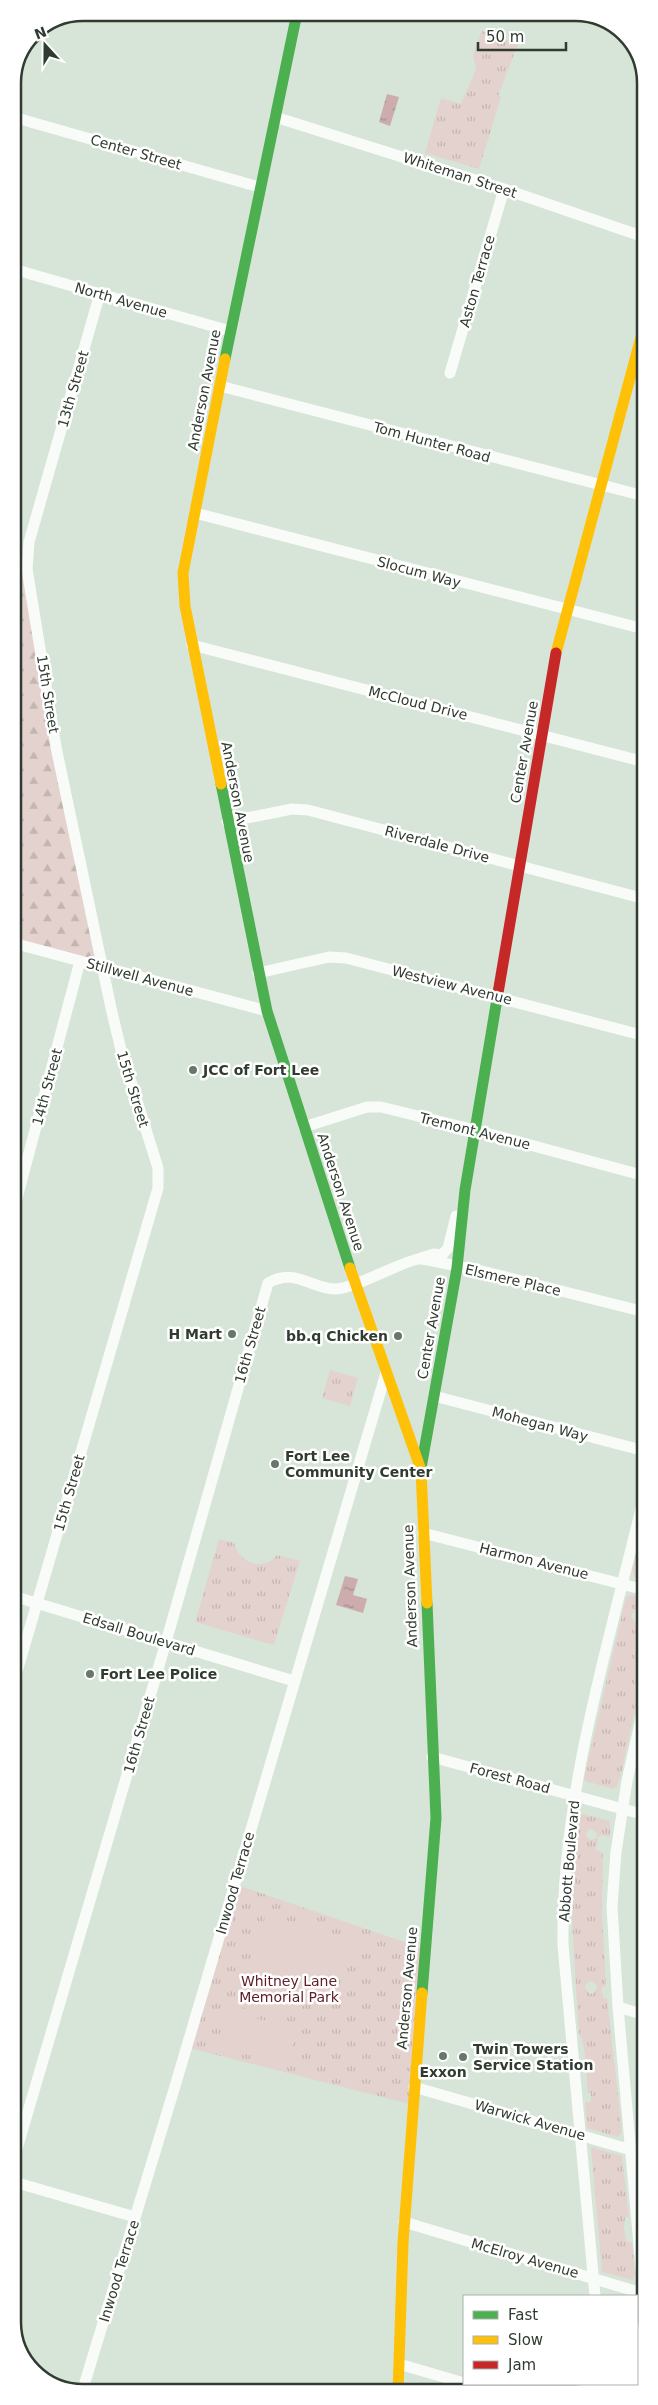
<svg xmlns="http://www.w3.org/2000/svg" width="658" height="2405" font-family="'DejaVu Sans',sans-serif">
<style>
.grass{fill:url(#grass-tufts);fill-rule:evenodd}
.forest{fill:url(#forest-firs)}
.pitch{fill:#e4d2ce}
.water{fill:url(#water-ripples)}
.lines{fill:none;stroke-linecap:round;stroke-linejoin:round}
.street{stroke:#f9fbf9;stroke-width:11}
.fast{stroke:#4caf50;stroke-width:11}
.slow{stroke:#ffc107;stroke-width:11}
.jam{stroke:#c62828;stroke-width:11}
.poi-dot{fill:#6a766b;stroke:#fff;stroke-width:2}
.labels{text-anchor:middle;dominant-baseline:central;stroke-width:5;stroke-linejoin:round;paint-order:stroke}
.street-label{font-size:14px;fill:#303b31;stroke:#fff}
.poi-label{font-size:14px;font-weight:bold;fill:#303b31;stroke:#fff;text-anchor:start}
.park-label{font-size:14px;fill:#5f202b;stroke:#fff}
.rim{fill:none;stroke:#303b31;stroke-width:2.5}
</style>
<defs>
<pattern id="grass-tufts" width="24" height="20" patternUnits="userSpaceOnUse" patternTransform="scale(1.25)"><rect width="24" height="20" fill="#e4d2ce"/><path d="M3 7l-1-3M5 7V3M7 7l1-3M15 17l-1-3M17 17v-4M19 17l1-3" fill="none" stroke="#c4b5b1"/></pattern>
<pattern id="forest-firs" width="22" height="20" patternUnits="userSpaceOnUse" patternTransform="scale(1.25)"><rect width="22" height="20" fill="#e4d2ce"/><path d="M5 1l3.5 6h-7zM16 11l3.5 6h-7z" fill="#c4b5b1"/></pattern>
<pattern id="water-ripples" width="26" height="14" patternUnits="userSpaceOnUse" patternTransform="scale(1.25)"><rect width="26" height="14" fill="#ccacac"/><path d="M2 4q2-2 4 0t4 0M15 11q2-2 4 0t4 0" fill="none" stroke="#a68d8d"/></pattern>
</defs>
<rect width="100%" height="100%" fill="#d6e5d8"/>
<path class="grass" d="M482,31L518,44L498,96L501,97L479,169L425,153L441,98L461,104L476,69L473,54Z
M330,1370L358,1378L350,1406L322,1398Z
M645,1516V1581L635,1578L632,1570Z
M219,1539L234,1543C238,1562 263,1573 277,1555L300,1561L274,1645L195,1622Z
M632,1595L645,1598V1612L636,1609L631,1615L636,1624L645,1621V1665L621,1774L617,1786L614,1789L585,1781L584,1778L626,1597Z
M583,1814L610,1821V1837L602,1835L598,1837L596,1850L603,1853L602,1915L606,1985L601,1989L604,1999L607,1998L622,2131L618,2137L587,2128L585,2102H591V2093H588C587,2082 586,2041 579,2034L572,1922L578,1818ZM591,1829L594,1830L597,1834L596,1838L591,1840L586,1836L587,1831ZM592,1981L596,1984L597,1988L594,1993L590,1994L585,1988L586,1984Z
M234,1884L425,1949L413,2105L186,2047Z
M591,2147L622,2156L629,2217H625L624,2228L626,2241L632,2243L635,2274L633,2280L602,2272Z"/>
<path class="forest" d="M13,550L28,554L27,569L102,966L14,943L20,925L13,916Z"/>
<path class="pitch" d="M266,1914L356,1942C353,1953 351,1965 344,1974C320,2008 275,2022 237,2005Z
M229,2011L296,2029L287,2065L219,2047Z"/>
<path class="water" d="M387,94L399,97L390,126L379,122Z
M345,1576L358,1579L353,1595L367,1599L363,1613L336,1605Z"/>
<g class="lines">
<path class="street" d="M13,117L259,187
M275,117L504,189L644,237
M13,269L230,331
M450,373L504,189
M220,386L644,496
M195,513L644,629
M192,645L645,762
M227,822L292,809L308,810L645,899
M13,943L267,1011
M258,973L329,957L346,958L645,1036
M304,1127L367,1107H381L475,1130L645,1176
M13,1213L80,961
M421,1258L434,1254L442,1255L448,1248L456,1216
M434,1396L645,1451
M423,1533L645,1590
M13,1596L294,1681
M14,1682L158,1188V1168L121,1050L111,1008L56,747L27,569L29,542L100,293
M645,1701L627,1781L616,1852L612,1906L618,2007L645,2313
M432,1757L645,1815
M618,2007L645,2015
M414,2087L645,2154
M14,2159L166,1642L268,1283C295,1268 308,1287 334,1289C354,1289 396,1264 418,1259C425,1258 462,1268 474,1269L645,1312
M14,2182L135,2217
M404,2222L645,2294
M595,2296L563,1945C561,1790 610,1641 645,1492
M399,2364L464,2383
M468,2384L494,2391
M82,2392L176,2083L386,1373"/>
<path class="fast" d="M225,359L297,13
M221,784L267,1011L350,1268
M421,1468L457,1268L465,1190L498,993
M422,1993L436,1818L427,1603"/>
<path class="slow" d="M556,653L644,326
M221,784L185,606L183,573L225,359
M350,1268L421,1470L427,1603
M398,2392L403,2243L422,1993"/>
<path class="jam" d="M498,993L556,653"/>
</g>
<g class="poi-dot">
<circle cx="193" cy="1070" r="5"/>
<circle cx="232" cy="1334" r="5"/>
<circle cx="398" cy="1336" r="5"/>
<circle cx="275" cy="1464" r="5"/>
<circle cx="90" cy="1674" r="5"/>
<circle cx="443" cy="2056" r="5"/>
<circle cx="463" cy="2057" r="5"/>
</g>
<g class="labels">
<g class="street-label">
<text transform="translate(136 152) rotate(16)">Center Street</text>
<text transform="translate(460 175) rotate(18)">Whiteman Street</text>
<text transform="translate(477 281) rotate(-74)">Aston Terrace</text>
<text transform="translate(121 300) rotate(16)">North Avenue</text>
<text transform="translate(73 389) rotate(-74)">13th Street</text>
<text transform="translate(204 390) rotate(-79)">Anderson Avenue</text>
<text transform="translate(432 442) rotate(15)">Tom Hunter Road</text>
<text transform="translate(419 572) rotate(15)">Slocum Way</text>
<text transform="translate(48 694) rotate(81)">15th Street</text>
<text transform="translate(418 703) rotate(14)">McCloud Drive</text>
<text transform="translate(524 752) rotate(-80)">Center Avenue</text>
<text transform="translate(238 802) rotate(79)">Anderson Avenue</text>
<text transform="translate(437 844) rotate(15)">Riverdale Drive</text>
<text transform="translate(140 977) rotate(15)">Stillwell Avenue</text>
<text transform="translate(452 985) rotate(14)">Westview Avenue</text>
<text transform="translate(47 1087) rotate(-75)">14th Street</text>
<text transform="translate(133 1089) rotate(73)">15th Street</text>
<text transform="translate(475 1131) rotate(14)">Tremont Avenue</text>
<text transform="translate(341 1192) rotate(72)">Anderson Avenue</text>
<text transform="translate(513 1280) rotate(13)">Elsmere Place</text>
<text transform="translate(431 1328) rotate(-80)">Center Avenue</text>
<text transform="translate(250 1345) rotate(-74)">16th Street</text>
<text transform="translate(540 1424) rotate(15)">Mohegan Way</text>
<text transform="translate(69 1493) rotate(-74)">15th Street</text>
<text transform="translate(534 1561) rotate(14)">Harmon Avenue</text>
<text transform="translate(410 1586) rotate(-92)">Anderson Avenue</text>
<text transform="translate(139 1634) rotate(17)">Edsall Boulevard</text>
<text transform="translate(139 1735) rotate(-74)">16th Street</text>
<text transform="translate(510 1778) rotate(15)">Forest Road</text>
<text transform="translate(569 1861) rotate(-85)">Abbott Boulevard</text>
<text transform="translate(235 1883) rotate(-74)">Inwood Terrace</text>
<text transform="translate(407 1988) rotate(-85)">Anderson Avenue</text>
<text transform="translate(530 2120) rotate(16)">Warwick Avenue</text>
<text transform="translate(525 2258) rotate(16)">McElroy Avenue</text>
<text transform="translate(119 2271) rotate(-73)">Inwood Terrace</text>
</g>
<g class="poi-label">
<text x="203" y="1070">JCC of Fort Lee</text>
<text x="222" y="1334" text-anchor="end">H Mart</text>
<text x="388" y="1336" text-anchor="end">bb.q Chicken</text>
<text x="285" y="1456">Fort Lee<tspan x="285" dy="16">Community Center</tspan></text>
<text x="100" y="1674">Fort Lee Police</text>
<text x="473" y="2049">Twin Towers<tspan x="473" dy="16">Service Station</tspan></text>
<text x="443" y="2072" text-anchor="middle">Exxon</text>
</g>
<g class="park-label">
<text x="289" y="1981">Whitney Lane<tspan x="289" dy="16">Memorial Park</tspan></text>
</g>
</g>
<path d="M0 0H658V2405H0ZM83 21H575A62 62 0 0 1 637 83V2322A62 62 0 0 1 575 2384H83A62 62 0 0 1 21 2322V83A62 62 0 0 1 83 21Z" fill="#fff" fill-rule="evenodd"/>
<path class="rim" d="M83 21H575A62 62 0 0 1 637 83V2322A62 62 0 0 1 575 2384H83A62 62 0 0 1 21 2322V83A62 62 0 0 1 83 21Z"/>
<rect x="463" y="2295" width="175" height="90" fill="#ffffff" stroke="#acb1ad"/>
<rect x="473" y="2311" width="25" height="8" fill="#4caf50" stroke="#acb1ad"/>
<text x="508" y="2320" font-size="15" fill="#303b31">Fast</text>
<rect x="473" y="2336" width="25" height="8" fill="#ffc107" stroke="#acb1ad"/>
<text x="508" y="2345" font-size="15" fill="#303b31">Slow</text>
<rect x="473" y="2361" width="25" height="8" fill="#c62828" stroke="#acb1ad"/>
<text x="508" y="2370" font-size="15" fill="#303b31">Jam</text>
<g transform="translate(45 45) rotate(339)" stroke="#ffffff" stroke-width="4" paint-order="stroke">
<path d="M0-4L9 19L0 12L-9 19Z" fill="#303b31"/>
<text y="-8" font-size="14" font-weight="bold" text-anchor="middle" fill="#303b31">N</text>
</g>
<path d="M478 42v8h88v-8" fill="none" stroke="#303b31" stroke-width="2.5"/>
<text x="486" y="42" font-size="15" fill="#303b31" stroke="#ffffff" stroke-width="4" paint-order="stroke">50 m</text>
</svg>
